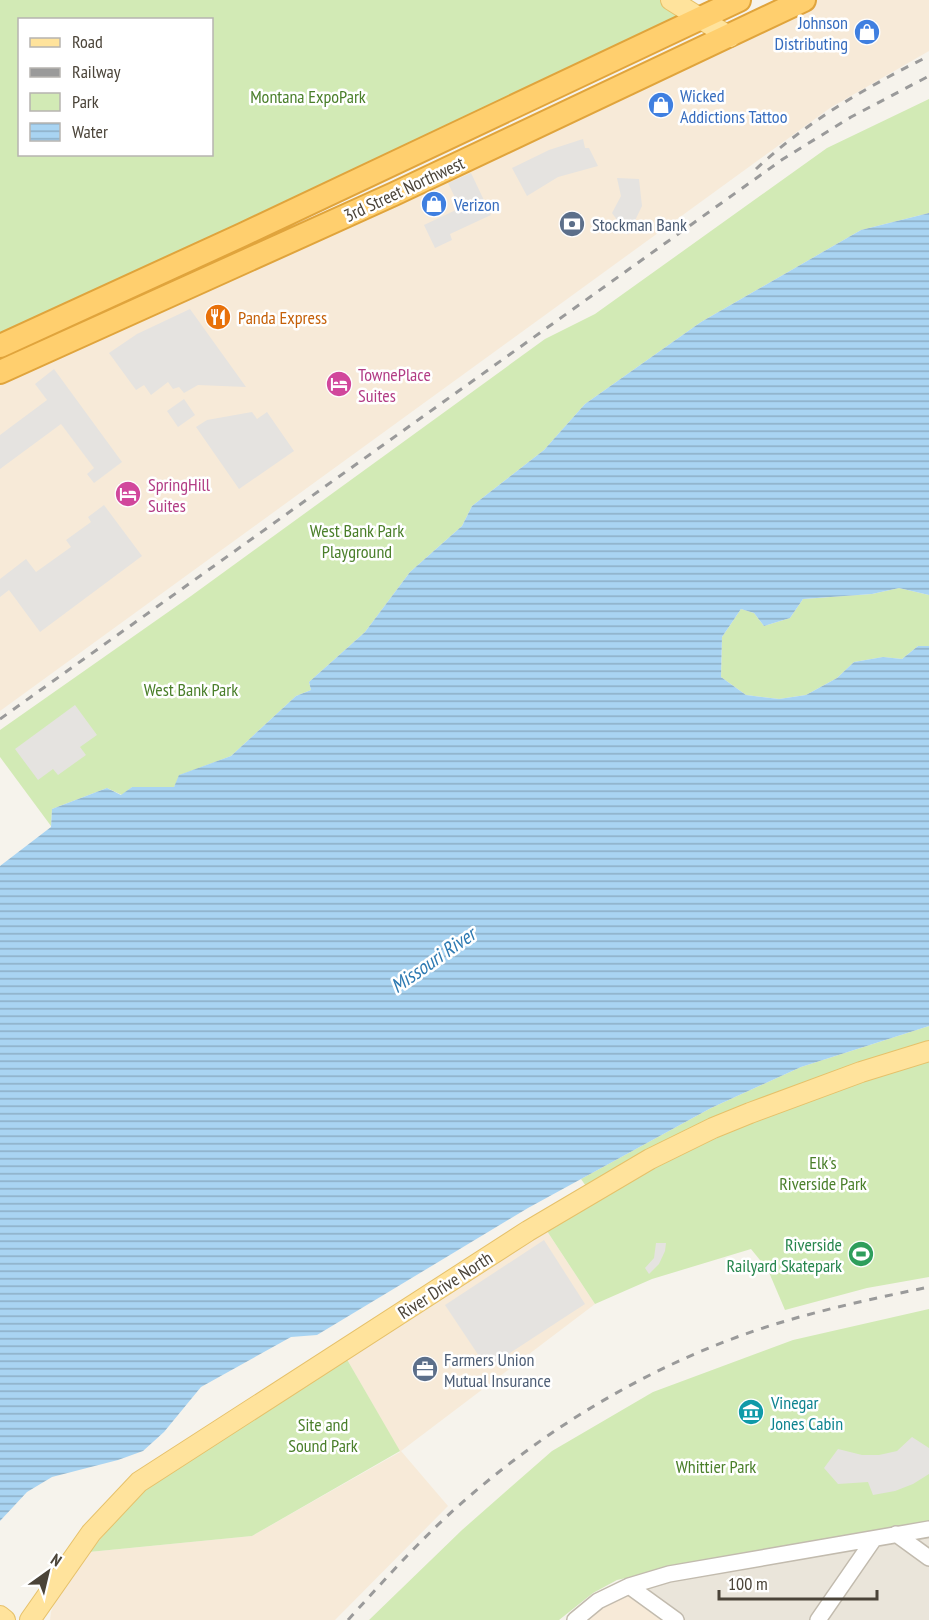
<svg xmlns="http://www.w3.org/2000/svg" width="929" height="1620" font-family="'PT Sans Narrow',sans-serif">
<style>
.residential{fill:#eae5da}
.commercial{fill:#f7ead8}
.green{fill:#d2eab5;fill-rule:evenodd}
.parking{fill:#e5e3e0}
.water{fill:url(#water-rules)}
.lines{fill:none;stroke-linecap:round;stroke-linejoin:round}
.minor-casing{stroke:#c2bbae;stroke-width:18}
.major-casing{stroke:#e6c16a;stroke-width:22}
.highway-casing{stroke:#e0a43c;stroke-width:26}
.minor{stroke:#fff;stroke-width:15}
.major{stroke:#ffe39c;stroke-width:20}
.highway{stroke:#ffcf6e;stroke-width:22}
.rail{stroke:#9a9a9a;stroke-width:3;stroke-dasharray:8 8;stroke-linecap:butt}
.labels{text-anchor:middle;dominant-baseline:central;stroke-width:5;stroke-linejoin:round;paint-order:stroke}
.shop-label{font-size:18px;fill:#366cbe;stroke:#fff;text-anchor:start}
.park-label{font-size:18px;fill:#4a7f2a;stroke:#fff}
.street-label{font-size:18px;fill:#4b4439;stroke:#fff}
.service-label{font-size:18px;fill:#4e5e75;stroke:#fff;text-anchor:start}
.food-label{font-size:18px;fill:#c56008;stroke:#fff;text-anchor:start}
.hotel-label{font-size:18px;fill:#b23c85;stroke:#fff;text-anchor:start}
.leisure-label{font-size:18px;fill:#27864d;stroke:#fff;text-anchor:end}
.culture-label{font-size:18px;fill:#0d838f;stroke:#fff;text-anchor:start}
.water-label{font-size:20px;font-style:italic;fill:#2e7ab2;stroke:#fff}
</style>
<defs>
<pattern id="water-rules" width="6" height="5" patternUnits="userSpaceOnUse" patternTransform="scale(1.5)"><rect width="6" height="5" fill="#a9d4f2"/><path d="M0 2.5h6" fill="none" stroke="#8caec5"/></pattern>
</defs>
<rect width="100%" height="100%" fill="#f6f3ec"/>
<path class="residential" d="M929,1529V1620H676L629,1586Z"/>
<path class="commercial" d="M806,0H929V51L830,108L0,711V372Z
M545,1228L595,1304L401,1451L448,1506L335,1620H50L51,1612L55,1602L89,1552L252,1536L400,1452L345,1356Z
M629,1586L676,1620H575Z"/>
<path class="green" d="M0,0H671L699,18L0,346ZM20,20H212V154H20Z
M929,99V213L861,230L701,322L585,404L544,450L472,506L462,526L410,572L365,632L309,682L311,690L296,696L231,756L180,775L174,787H132L122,795L107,788L52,809L51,826L0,757V730L191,596L545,339L595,314L827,148Z
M899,588L929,595V646H918L902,659L883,657L854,662L837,678L806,695L779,699L746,695L721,677L722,637L741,609L754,613L764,626L790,618L803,599L872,594Z
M929,1026V1277L867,1288L785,1310L768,1270L751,1249L652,1279L595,1304L545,1228L595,1199L581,1179L711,1108L801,1067Z
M929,1309V1521L689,1564L617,1580L593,1593L559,1620H369L462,1530L552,1451L653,1392L793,1340Z
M345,1356L400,1451L252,1536L89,1552L144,1489Z"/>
<path class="parking" d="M583,139L585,148H589L598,166L558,177L527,196L512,168L549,150Z
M471,173L491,215L450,234L452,240L435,248L424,225L460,208L448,183Z
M617,178L639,179L642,206L628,235L612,213L621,196Z
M190,309L246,387L198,385L184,393L179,387L173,389L168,382L151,395L144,385L136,390L109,353L137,334Z
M54,369L122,462L94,483L87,474L94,468L61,424L0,469V435L47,400L35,384Z
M184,399L195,415L178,427L167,411Z
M252,412L257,419L267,412L294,451L239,489L196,427L207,420Z
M104,505L142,556L40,632L9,590L0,597V579L26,559L36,572L71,547L66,540L91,522L88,517Z
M75,705L97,735L80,747L86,755L58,775L53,769L38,780L15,749Z
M544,1240L585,1304L487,1368L445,1305Z
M656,1243H666L665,1251L659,1264L649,1274L645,1268L654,1258Z
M912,1437L929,1448V1474L913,1484L895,1491L873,1495L868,1482L838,1484L824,1468L838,1449L862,1455H879L897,1451Z"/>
<path class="water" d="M929,213V595L899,588L872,594L803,599L790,618L764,626L754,613L741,609L722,637L721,677L746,695L779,699L806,695L837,678L854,662L883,657L902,659L918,646H929V1026L801,1067L711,1108L528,1208L317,1335L291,1337L201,1387L164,1432L143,1451L118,1460L52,1477L27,1492L0,1521V866L51,827L52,809L107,788L121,795L132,787H174L179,775L231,756L296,696L311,690L309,682L365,632L410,572L462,526L472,506L544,450L585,404L701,322L861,230Z"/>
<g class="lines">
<g class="minor-casing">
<path id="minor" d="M896,1534L929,1558
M629,1586L676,1620
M575,1620L598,1601L629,1586L669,1574L929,1529
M818,1620L874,1539"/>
</g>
<g class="major-casing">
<path id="major" d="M671,0L730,37
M0,1616L5,1620
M30,1620L91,1533L139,1482L528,1231L650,1159L713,1128L750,1113L861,1072L929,1051"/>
</g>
<g class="highway-casing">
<path id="highway" d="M0,346L242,235L739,0
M0,372L394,194L804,0"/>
</g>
<use href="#minor" class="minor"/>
<use href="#major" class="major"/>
<use href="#highway" class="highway"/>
<path class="rail" d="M756,169C806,122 868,86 929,56
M0,719L783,159L851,117L929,76
M348,1620C388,1576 427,1532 472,1494C555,1423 653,1365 757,1330C814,1311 871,1299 929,1287"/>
</g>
<defs>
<g id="shop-disc" transform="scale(1.35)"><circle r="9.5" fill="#3f7fe0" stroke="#fff"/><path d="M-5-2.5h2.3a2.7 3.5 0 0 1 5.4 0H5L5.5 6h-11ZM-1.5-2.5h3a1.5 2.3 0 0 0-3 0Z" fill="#fff"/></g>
<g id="bank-disc" transform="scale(1.35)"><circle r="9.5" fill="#5c6f8a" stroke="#fff"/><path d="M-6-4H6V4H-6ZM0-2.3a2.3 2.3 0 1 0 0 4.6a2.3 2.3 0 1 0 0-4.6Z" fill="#fff"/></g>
<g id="restaurant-disc" transform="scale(1.35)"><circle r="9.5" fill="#e8710a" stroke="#fff"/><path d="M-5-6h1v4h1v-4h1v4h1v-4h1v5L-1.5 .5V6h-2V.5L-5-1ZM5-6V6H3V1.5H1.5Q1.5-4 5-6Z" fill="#fff"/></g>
<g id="hotel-disc" transform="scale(1.35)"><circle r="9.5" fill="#d1479c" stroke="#fff"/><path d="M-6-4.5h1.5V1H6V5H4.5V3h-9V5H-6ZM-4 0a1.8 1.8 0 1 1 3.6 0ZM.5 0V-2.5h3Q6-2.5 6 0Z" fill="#fff"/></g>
<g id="stadium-disc" transform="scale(1.35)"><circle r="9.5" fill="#2e9e5b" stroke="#fff"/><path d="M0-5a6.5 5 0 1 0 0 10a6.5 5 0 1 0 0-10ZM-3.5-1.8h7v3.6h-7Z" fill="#fff"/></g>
<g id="office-disc" transform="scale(1.35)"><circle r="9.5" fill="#5c6f8a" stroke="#fff"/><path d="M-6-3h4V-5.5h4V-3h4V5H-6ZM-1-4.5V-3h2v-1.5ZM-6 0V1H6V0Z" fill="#fff"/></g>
<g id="museum-disc" transform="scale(1.35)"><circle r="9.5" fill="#0f9aa8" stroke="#fff"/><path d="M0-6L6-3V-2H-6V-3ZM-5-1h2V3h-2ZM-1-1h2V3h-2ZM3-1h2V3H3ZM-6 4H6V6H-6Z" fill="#fff"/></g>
</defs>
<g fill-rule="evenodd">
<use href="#shop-disc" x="867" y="32"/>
<use href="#shop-disc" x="661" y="105"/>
<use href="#shop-disc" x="434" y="204"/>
<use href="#bank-disc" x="572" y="224"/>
<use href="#restaurant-disc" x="218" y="317"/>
<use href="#hotel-disc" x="339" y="384"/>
<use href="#hotel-disc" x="128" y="494"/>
<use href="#stadium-disc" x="861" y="1254"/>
<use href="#office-disc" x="425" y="1369"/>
<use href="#museum-disc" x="751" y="1412"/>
</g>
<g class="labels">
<g class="shop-label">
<text x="848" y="22" text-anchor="end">Johnson<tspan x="848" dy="21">Distributing</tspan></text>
<text x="680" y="95">Wicked<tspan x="680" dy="21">Addictions Tattoo</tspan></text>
<text x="454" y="204">Verizon</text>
</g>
<g class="park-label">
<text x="308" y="96">Montana ExpoPark</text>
<text x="357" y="530">West Bank Park<tspan x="357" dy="21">Playground</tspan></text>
<text x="191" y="689">West Bank Park</text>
<text x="823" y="1162">Elk's<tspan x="823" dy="21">Riverside Park</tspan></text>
<text x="323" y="1424">Site and<tspan x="323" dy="21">Sound Park</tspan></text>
<text x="716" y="1466">Whittier Park</text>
</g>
<g class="street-label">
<text transform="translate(404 189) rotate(-25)">3rd Street Northwest</text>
<text transform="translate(445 1285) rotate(-33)">River Drive North</text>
</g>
<g class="service-label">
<text x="592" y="224">Stockman Bank</text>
<text x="444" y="1359">Farmers Union<tspan x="444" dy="21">Mutual Insurance</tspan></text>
</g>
<g class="food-label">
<text x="238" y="317">Panda Express</text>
</g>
<g class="hotel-label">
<text x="358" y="374">TownePlace<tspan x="358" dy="21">Suites</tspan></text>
<text x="148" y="484">SpringHill<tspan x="148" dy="21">Suites</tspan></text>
</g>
<g class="leisure-label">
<text x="842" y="1244">Riverside<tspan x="842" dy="21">Railyard Skatepark</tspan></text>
</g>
<g class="culture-label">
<text x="771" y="1402">Vinegar<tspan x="771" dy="21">Jones Cabin</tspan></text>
</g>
<g class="water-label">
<text transform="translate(433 960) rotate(-35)">Missouri River</text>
</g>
</g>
<rect x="18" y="18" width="195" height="138" fill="#ffffff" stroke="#b7b4b0" stroke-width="1.5"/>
<rect x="30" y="38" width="30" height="9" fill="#ffe39c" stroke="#b7b4b0" stroke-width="1.5"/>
<text x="72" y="48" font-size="18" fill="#4b4439">Road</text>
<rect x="30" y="68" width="30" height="9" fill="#9a9a9a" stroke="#b7b4b0" stroke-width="1.5"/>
<text x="72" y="78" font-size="18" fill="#4b4439">Railway</text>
<rect x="30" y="93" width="30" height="18" fill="#d2eab5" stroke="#b7b4b0" stroke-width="1.5"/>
<text x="72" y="108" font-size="18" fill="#4b4439">Park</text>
<rect x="30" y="123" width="30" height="18" fill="url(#water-rules)" stroke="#b7b4b0" stroke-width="1.5"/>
<text x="72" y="138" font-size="18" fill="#4b4439">Water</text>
<g transform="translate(48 1572) rotate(34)" stroke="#ffffff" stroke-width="4.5" paint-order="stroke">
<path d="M0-4.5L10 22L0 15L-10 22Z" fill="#4b4439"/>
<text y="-9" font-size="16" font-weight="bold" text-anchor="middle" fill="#4b4439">N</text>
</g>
<path d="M719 1590v9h158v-9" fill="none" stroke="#4b4439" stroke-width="3"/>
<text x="728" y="1590" font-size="18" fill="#4b4439" stroke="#ffffff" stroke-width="4.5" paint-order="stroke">100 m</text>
</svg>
